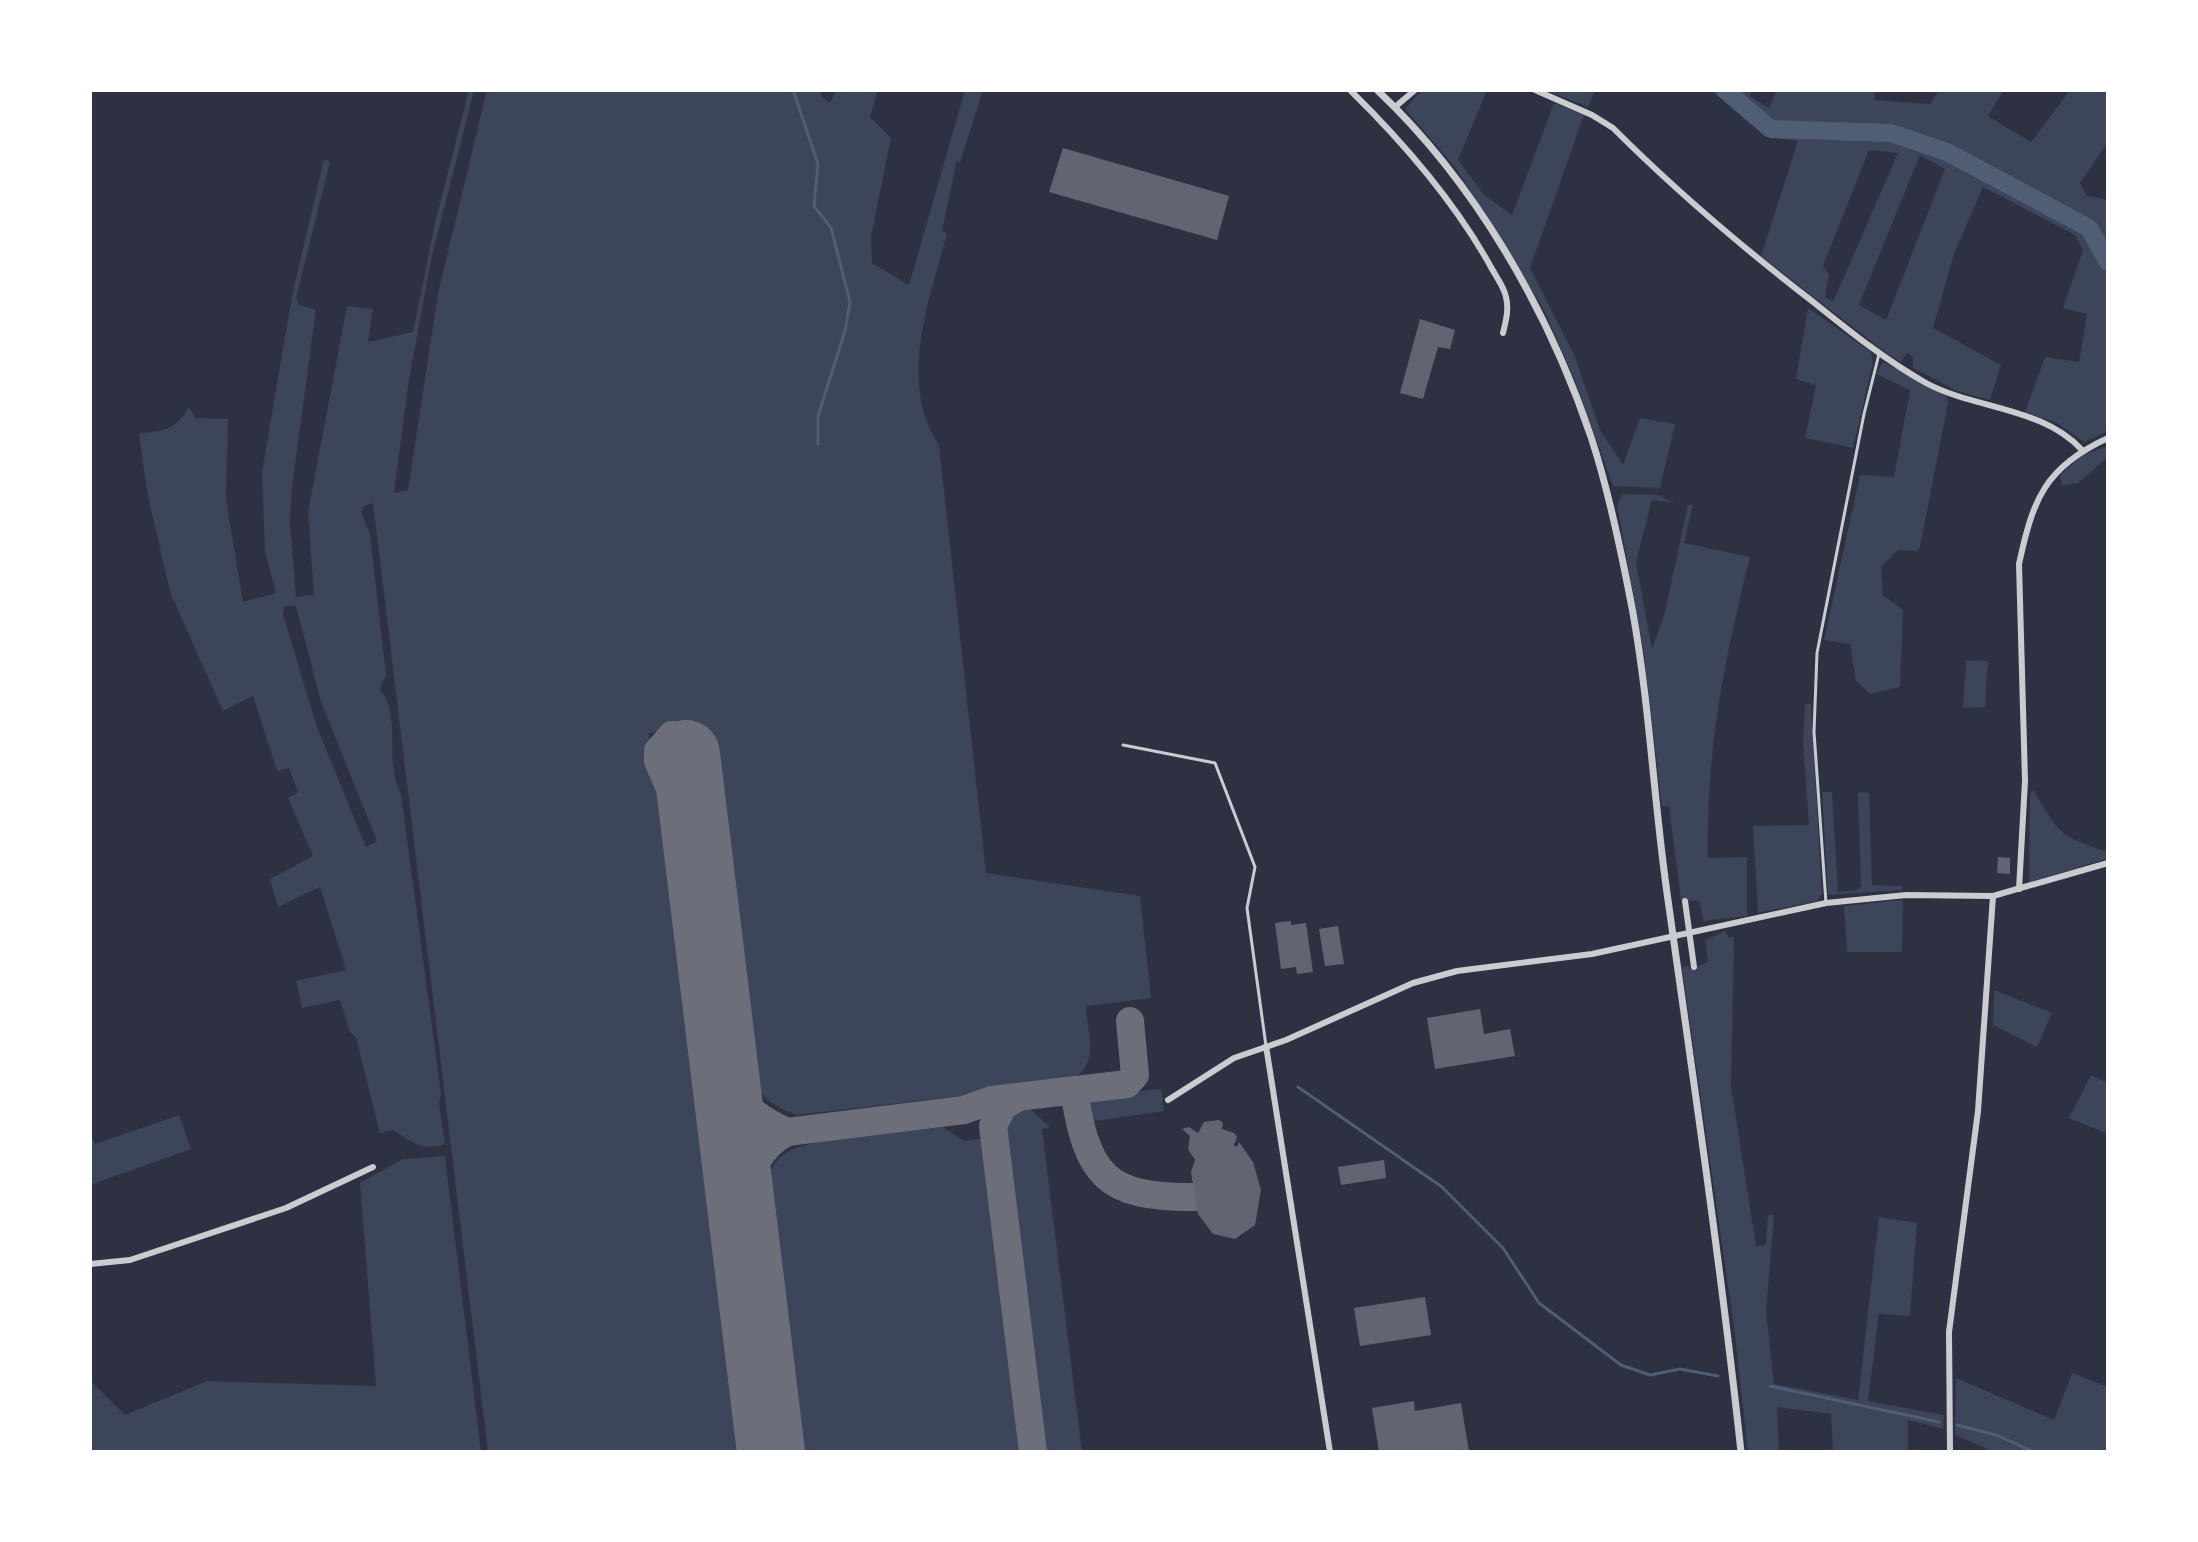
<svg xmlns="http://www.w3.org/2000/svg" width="2198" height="1542" font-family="Lato,sans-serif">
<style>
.green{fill:#3c4559;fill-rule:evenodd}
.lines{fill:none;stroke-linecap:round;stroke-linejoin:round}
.stream{stroke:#4f5d75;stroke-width:3}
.river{stroke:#4f5d75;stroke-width:18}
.taxiway{stroke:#6c6f7a;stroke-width:28}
.runway{stroke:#6c6f7a;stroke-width:68}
.building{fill:#626471}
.service{stroke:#caccd0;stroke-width:3}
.minor{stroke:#caccd0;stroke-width:6}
.tertiary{stroke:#caccd0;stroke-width:7}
</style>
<rect width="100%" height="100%" fill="#2d3142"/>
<path class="green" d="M469,90H474L431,260L409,380L394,493L408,490L438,293L487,90H822L821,96L830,103L836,90H878L870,117L891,138L871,237L872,263L909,285L965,90H983L960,163L957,160L942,231L947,233C930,299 897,382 939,445L986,873L1140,896L1151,998L1086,1006C1088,1042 1102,1065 1064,1084L797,1115C767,1104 759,1096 747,1066L705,726L649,733L655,777L671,819L748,1452H488L373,503L364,506L361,512L370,533L386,675L380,689C403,718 383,757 401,794L441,1093L439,1103L445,1144C422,1152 412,1142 393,1130L380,1133L356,1037L350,1032L340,1000L302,1008L296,981L346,970L320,887L278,907L270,879L313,856L288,798L298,792L289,768L277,771L253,696L223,711L170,592L147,491L139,433C162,432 177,429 189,407L195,418L228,419L226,499L243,602L276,593L265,552L262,472L292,296L324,159L330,162L296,297L299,305L316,310L292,487L290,522L296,597L314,595L308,512L347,306L373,309L368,342L413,332L435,223ZM284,606H296L321,702L377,841L366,847L317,727L283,614Z
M1422,90H1487L1458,160L1484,195L1512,215L1554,103L1584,115L1530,268L1575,357L1600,430L1623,465L1640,418L1675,424L1660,488L1613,486L1576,383L1544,310L1455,167L1405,109Z
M1545,90H1595L1588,107Z
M1711,90H1751L1750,96L1769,108L1777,90H1875L1874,100L1930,104L1939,90H2004L1988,116L2031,142L2070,90H2108V142L2080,183L2087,196L2108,200V431L2084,442L2057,423L2025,412L2045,357L2079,362L2087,314L2063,308L2083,250L2075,235L1983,187L1954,254L1933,328L2001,365L1990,400L1957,391L1913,368V357L1907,353L1901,362L1885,352L1761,256L1798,141L1765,137ZM1869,150L1898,153L1833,302L1825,297L1829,274L1823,266ZM1920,155L1945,169L1886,320L1859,305Z
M1808,308L1871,352L1873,363L1853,448L1805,438L1816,385L1796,379Z
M1883,362L1946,394L1948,403L1920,547L1916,551L1898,550L1881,567L1883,595L1903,610L1900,687L1870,694L1856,681L1850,644L1824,640L1860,475L1894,477L1910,390L1876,374Z
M2108,446V457L2078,483L2062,486L2060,475L2083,455Z
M1623,494L1657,495L1676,503L1652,500L1636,562L1652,649L1664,616L1688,505H1693L1684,543L1750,557C1724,662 1706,749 1708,858L1747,857V916L1704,921L1699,901L1681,900L1669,806H1662L1644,653L1617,505Z
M1966,660L1988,661L1985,707L1963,708Z
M1805,704H1811L1822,894L1817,901L1758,913L1753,826L1809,825L1803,744Z
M2033,790C2061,834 2056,835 2108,852V858L2029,883L2030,794Z
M1822,792H1832L1838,892L1857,890L1861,886L1858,792L1869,793L1872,885L1902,886V890L1828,895Z
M1903,900L1902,952H1847L1844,906Z
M1725,931L1729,938L1734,937L1731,1086L1756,1246L1766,1245L1768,1215H1774L1766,1311L1774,1384L1858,1400L1879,1217L1917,1223L1910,1316L1879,1314L1868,1401L1944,1415L1943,1429L1908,1420V1452H1833L1831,1414L1777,1407L1779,1452H1748L1734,1327L1682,967L1689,966L1690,969L1708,962L1705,940Z
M1994,990L2052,1013L2037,1047L1993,1025Z
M2091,1075L2108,1083V1134L2069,1118Z
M1161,1089L1164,1111L1095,1121L1088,1110L1087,1097Z
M1019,1108H1029L1050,1127L1042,1129L1082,1452H1041L1002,1130L1006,1117Z
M179,1115L191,1149L90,1185V1133L95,1144Z
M943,1127L964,1141L985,1138L1025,1452H794L763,1197C766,1182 771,1162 785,1154C812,1135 907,1132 943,1127Z
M445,1156L481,1452H90V1380L125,1415L207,1381L376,1386L360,1183L403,1159Z
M2072,1373L2108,1387V1452H1994L1955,1435L1956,1378L2054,1420Z"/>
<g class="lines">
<path class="stream" d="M793,90L818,164L814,206L831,228L850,302L845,331L818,416V444
M1298,1087L1442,1187L1503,1248L1539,1303L1621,1365L1650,1375L1680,1369L1718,1376
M1770,1386L1939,1422
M1957,1425L1996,1435L2034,1452"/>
<path class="river" d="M1725,90L1771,129L1891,133L1947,152L2089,228L2108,262"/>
<path class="taxiway" d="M692,806L702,747L695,737L672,735L658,751V761L698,853
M724,1066C741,1105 749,1114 787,1132
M1074,1090C1087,1175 1105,1198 1195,1197
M1017,1098L1003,1106L993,1126L1033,1452
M741,1204C750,1173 757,1148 787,1132L964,1110L992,1100L1127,1084L1135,1075L1130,1021"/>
<path class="runway" d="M686,754L771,1452"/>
</g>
<path class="building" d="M1063,148L1229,196L1217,240L1049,192Z
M1420,319L1455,330L1450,349L1438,347L1423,399L1400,393Z
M1998,857L2010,858V874L1997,873Z
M1291,921V925L1306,923L1313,972L1297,974L1296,967L1281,969L1275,923Z
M1338,926L1344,964L1325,966L1319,929Z
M1480,1009L1484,1034L1510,1029L1515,1056L1435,1069L1427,1018Z
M1219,1120L1223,1123L1222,1129L1234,1133L1237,1137L1234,1145L1237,1147L1239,1142L1253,1162L1261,1190L1255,1225L1235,1239L1213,1234L1198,1214L1191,1172L1195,1160L1188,1149L1190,1136L1182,1129L1189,1127L1198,1133L1204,1122Z
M1384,1160L1386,1178L1341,1185L1338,1167Z
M1425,1297L1431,1335L1360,1346L1354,1308Z
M1414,1401L1415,1411L1461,1403L1469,1452H1379L1372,1408Z"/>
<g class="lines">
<path class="service" d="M1123,745L1215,763L1255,867L1247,908L1266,1046
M1826,903L1814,732L1817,653L1864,414L1879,354"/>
<path class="minor" d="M1350,90C1404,143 1456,203 1492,269C1497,278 1504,287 1506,297C1509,309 1506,321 1503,333
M1535,90L1592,115L1613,128C1676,191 1742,247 1812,301C1848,330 1885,360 1926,383C1974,409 2043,407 2082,450
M1395,107L1415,90
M2019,889L2025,781L2019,564C2033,499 2045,467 2108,438
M1685,901L1694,967
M1266,1046L1330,1452
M1168,1100L1234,1058L1286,1040L1413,983L1457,971L1592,954L1826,903L1906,895L1993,896L2108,863
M90,1264L130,1260L286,1208L373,1167
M1950,1452L1949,1332L1978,1111L1993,896"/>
<path class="tertiary" d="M1377,90C1475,182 1548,310 1591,437C1608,488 1623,560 1633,613C1650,708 1654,805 1668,900C1694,1084 1721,1267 1741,1452"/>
</g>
<rect width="2198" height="1542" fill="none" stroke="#ffffff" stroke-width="184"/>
</svg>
